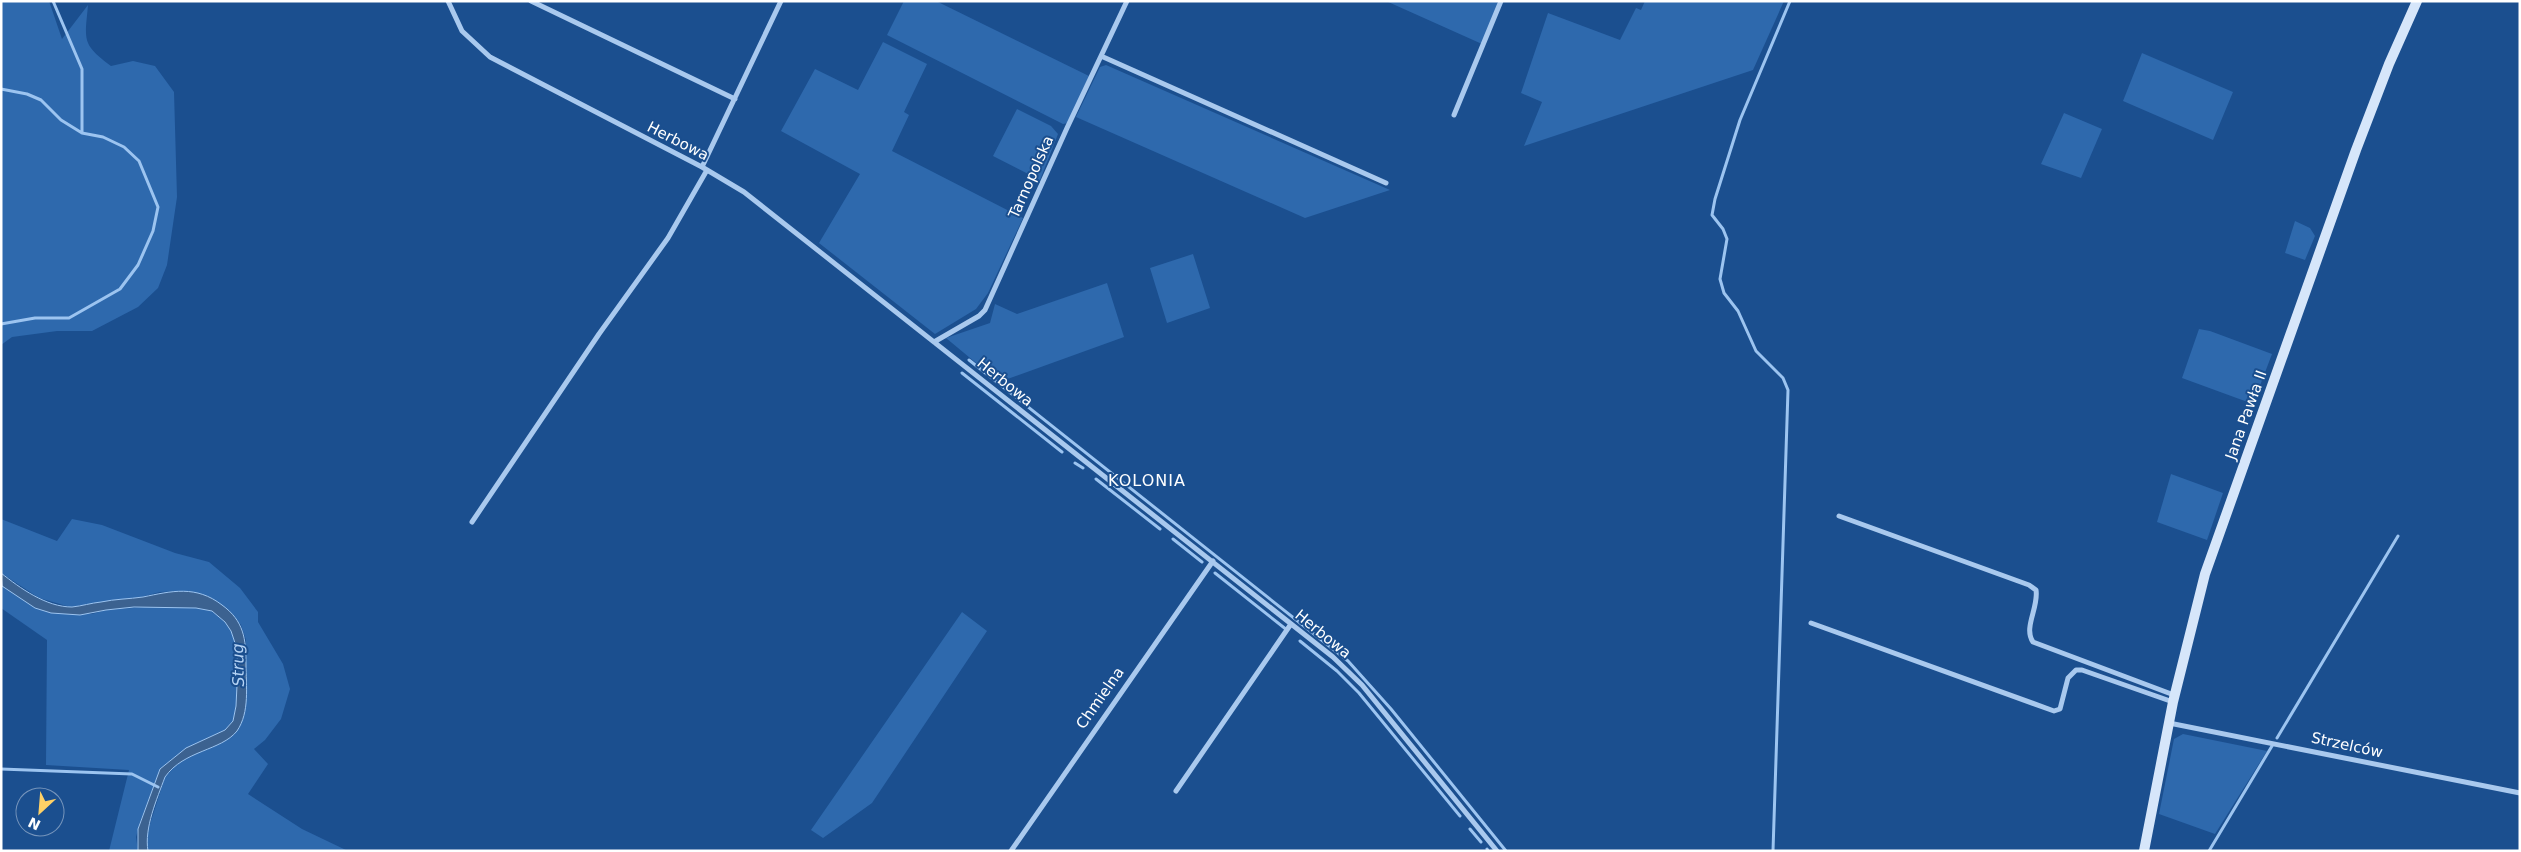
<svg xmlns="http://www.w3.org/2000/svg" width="2521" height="852" font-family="'DejaVu Sans',sans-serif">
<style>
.green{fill:#2e69ad}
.water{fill:#3c6290;stroke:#9cc4f0}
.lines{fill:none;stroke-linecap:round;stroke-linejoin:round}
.stream{stroke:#9cc4f0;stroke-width:3}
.street{stroke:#a9c9ee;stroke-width:5}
.secondary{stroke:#d6e6fa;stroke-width:10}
.labels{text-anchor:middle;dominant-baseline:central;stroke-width:4;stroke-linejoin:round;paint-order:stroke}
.street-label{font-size:15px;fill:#fff;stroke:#1b4f8f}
.neighbourhood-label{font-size:16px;letter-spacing:1px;fill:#fff;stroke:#1b4f8f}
.water-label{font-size:16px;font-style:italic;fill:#b5d3f5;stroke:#1b4f8f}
</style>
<rect width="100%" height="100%" fill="#1b4f8f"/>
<path class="green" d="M1,1H49L62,39L88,5C85,40 81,44 111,66L133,61L155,66L174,92L177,197L167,265L158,288L138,307L92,331H57L12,337L1,345Z
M904,1H936L1089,76L1068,123L1063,124L887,35Z
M1386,1H1497L1498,6L1482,44Z
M1645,1H1784L1753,70L1524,146L1542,102L1521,93L1548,13L1620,40L1636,8L1641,10Z
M883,42L927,64L904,112L909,115L892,151L1023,218L988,293L976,309L935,334L819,243L860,174L781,131L815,69L858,90Z
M2142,53L2233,92L2213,140L2123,101Z
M1106,65L1390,190L1305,218L1076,117L1100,67Z
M1017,109L1051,126L1058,134L1040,180L993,156Z
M2064,113L2102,129L2081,178L2041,164Z
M2295,221L2310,228L2315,236L2305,260L2285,253Z
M1193,254L1210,308L1167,323L1150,268Z
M1107,283L1124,337L999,382L946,338L990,323L995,304L1017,314Z
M2199,329L2210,331L2272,354L2253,404L2182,378Z
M2171,474L2223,493L2207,540L2157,522Z
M1,519L57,541L72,519L102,525L175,553L209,562L240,588L258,612V622L283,664L290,689L281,719L265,740L254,749L268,764L248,794L302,829L348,851H148L146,841L150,824L165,777L175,766L188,757L225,740L245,711L246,640L241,625L227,609L200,594L178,591L160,592L141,597L70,607L39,598L1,573Z
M1,585L35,608L51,613L92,614L106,610L158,606L196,608L212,611L225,622L231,631L235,643L238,664L236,706L233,721L225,730L186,748L160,769L140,822L136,837L138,851H109L129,770L46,765L47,640L1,608Z
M962,612L987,631L872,803L823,838L811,830Z
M2183,734L2267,751L2215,834L2159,814L2174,739Z"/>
<path class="water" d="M1,573C20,588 46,607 72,607C82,606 91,603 101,602C115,599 129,599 143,597C172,591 196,585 222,605C244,621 246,639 246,664C246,686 250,712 237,731C221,751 184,750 165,777C157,799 144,828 148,851H138V829L160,769L186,748L225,730L233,721L236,706L238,664L235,643L231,631L225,622L212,611L196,608L134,607L106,610L80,615L51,613L35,608L2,586Z"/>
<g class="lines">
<path class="stream" d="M53,1L82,69V133
M1,89L27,94L41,100L61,120L82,133L103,137L124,147L139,161L158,207L153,231L138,265L120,289L69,318H35L1,324
M969,360L1348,661L1391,709L1506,851
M962,373L1062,452
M1075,463L1083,468
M1096,479L1160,529
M1173,539L1202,562
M1215,573L1287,630
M1300,641L1337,671L1359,693L1460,816
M2277,738L2398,536
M1,769L132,774L158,787
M1470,829L1481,842
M1487,849L1488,851
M1773,851L1788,390L1783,378L1756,351L1738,311L1724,293L1720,279L1727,239L1723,229L1712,215L1715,199L1740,120L1790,1
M2209,851L2272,746"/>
<path class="street" d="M448,1L462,31L490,57L702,167L744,192L1333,657L1362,685L1497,851
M531,1L735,99
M1101,56L1386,183
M1454,115L1501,1
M702,167L781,1
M934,342L979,316L985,310L1067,128L1127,1
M1839,516L2029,585L2036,590C2039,607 2023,628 2033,642L2174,695
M472,522L599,334L668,238L707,170
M1811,623L2054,711L2060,709L2068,678L2076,670H2082L2173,702
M2169,723L2520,793
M1176,791L1291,624
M1011,851L1213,561"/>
<path class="secondary" d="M2144,851L2173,702L2205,574L2356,150L2389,64L2417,1"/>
</g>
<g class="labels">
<g class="street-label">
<text transform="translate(678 141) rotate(27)">Herbowa</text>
<text transform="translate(1031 177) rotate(-66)">Tarnopolska</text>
<text transform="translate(1005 382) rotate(39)">Herbowa</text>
<text transform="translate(2246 415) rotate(-70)">Jana Pawła II</text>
<text transform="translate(1323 634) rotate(39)">Herbowa</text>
<text transform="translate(1100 698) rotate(-55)">Chmielna</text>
<text transform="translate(2347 745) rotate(12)">Strzelców</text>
</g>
<g class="neighbourhood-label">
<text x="1147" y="480">KOLONIA</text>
</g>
<g class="water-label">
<text transform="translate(238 665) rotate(-91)">Strug</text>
</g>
</g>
<rect width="2521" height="852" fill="none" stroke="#ffffff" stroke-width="5"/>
<g transform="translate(40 812) rotate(206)"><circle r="24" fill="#1b4f8f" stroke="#7695bc"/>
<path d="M0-4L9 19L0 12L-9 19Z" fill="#ffd166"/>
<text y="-8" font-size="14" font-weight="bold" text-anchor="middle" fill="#ffffff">N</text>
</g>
</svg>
